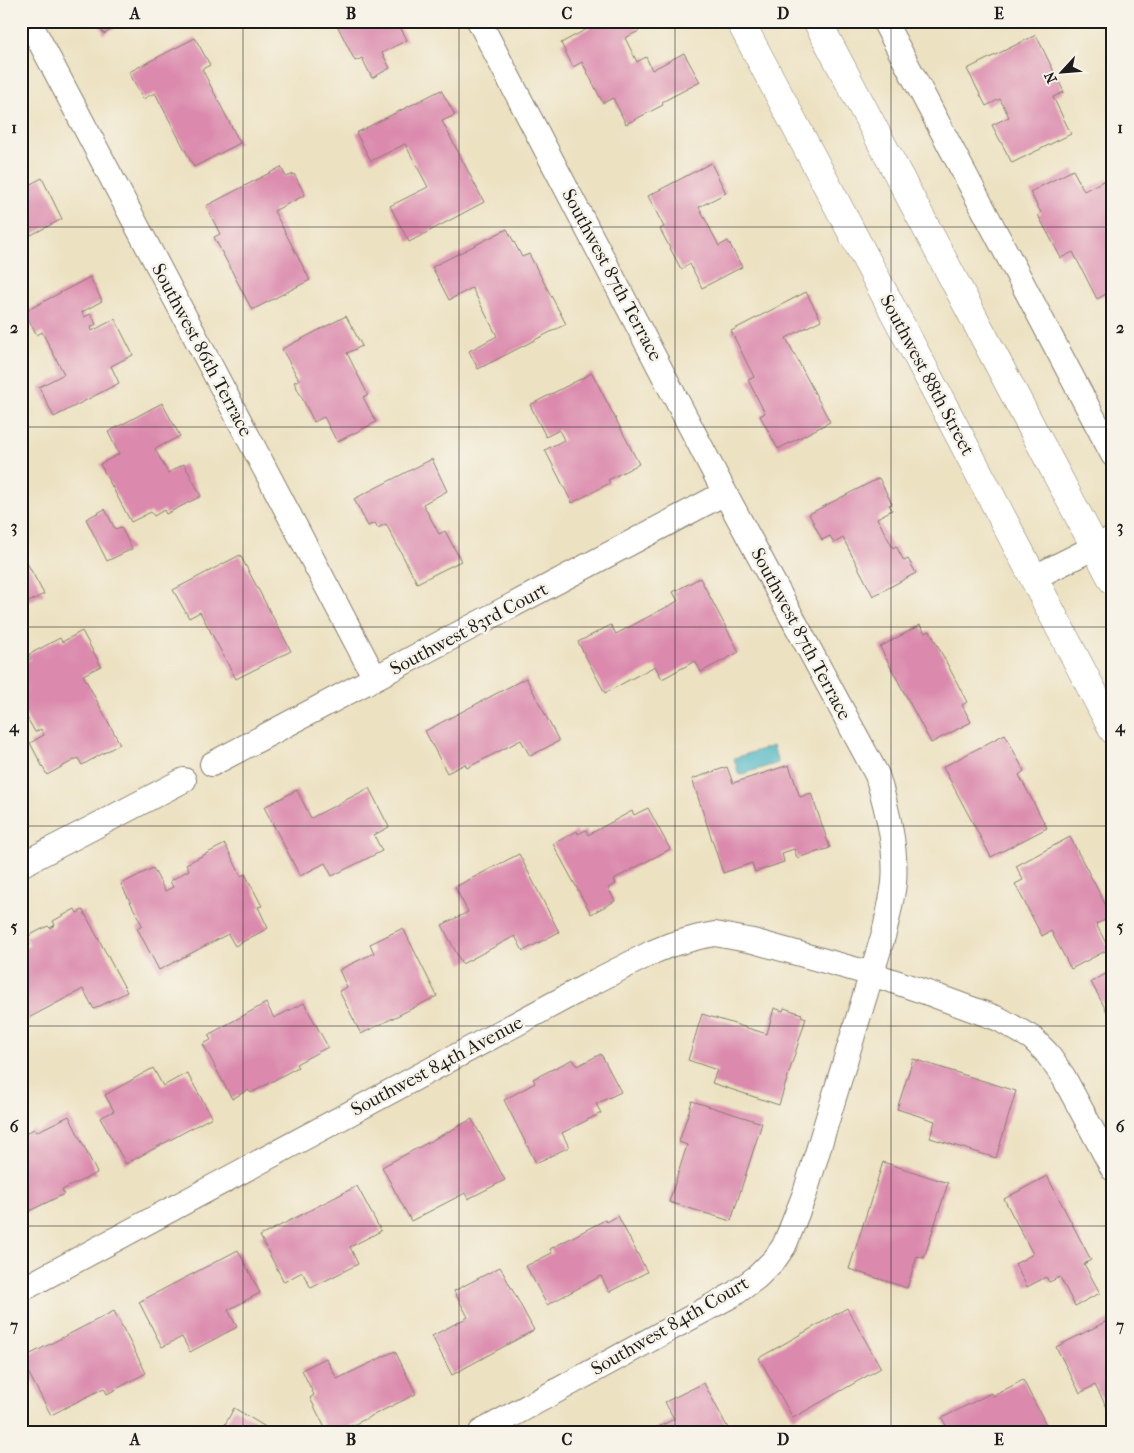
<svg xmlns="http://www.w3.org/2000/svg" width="1134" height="1453" font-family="'IM FELL French Canon',serif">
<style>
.water{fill:#49b6c3;stroke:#326970}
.building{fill:#db8aad}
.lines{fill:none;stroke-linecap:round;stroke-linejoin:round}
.minor-casing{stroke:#847e6e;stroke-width:26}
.primary-casing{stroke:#847e6e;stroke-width:29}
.minor{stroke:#fff;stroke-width:24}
.primary{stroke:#fff;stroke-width:28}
.grid{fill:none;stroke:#1c1c1c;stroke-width:1;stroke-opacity:0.55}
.labels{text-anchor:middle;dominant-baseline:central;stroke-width:5;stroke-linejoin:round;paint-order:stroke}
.street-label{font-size:19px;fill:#1c1c1c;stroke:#f7f3e8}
.neatline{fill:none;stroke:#1c1c1c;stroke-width:2}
.grid-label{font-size:16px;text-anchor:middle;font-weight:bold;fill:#1c1c1c}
</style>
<rect width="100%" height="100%" fill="#f7f3e8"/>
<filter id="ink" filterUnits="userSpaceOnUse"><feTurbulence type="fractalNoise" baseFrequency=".02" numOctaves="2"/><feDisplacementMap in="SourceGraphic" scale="10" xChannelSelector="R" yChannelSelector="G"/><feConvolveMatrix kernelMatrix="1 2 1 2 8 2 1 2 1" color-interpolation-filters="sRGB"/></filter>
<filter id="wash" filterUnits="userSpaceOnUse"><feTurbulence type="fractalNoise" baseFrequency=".0096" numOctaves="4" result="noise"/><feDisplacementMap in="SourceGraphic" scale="20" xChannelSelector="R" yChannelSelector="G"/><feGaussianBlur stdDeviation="1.12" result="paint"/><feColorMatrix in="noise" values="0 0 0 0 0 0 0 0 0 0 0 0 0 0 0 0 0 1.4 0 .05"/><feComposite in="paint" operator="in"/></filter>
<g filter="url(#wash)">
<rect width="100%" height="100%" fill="#ece1c1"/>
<path class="water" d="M773,746L778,763L739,775L734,758Z"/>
<g id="blocks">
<path class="building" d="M97,21H127L104,34Z
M335,21H397L407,40L382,53L390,68L372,78L362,58L355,61Z
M602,21H634L639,31L625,38L637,62L646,57L652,70L684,53L700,82L662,102L663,105L626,124L613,98L603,103L582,62L573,67L561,43Z
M1036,35L1064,92L1053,97L1071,134L1012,163L992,125L1009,117L1000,99L986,106L967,69Z
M195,38L210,65L202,69L240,143L194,167L155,93L143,99L129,72Z
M441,90L455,115L442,121L484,202L409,242L390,206L428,187L405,144L371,161L356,133Z
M711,163L726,193L699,207L719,246L728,241L742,267L702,288L690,264L681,269L660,229L664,227L648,196Z
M281,167L286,177L294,174L305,195L274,211L310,280L252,310L214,237L220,234L206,206Z
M1073,170L1084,191L1107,179L1113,191V290L1097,299L1073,252L1061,258L1038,215L1041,213L1030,192Z
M42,178L62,219L31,235L21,215V189Z
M507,229L522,257L529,254L566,324L478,369L469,351L497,336L472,288L449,300L432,267Z
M90,277L102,301L82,312L84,317L91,314L96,324L91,327L92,331L115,319L133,355L111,366L119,383L54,417L39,387L64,374L42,332L37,335L24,312Z
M806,292L821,320L786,338L830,422L778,449L760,416L765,413L748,380L754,377L731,331Z
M346,316L362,346L347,353L368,395L363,397L376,422L337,442L324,417L314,422L294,382L299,380L282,349Z
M592,373L639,464L608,480L610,483L572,503L545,450L564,440L559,430L546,437L530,405Z
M162,403L180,436L155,449L168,473L184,464L201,496L166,514L164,510L154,516L151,512L131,522L100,464L119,454L108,432Z
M432,459L447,491L423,504L439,534L445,531L461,561L417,583L386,524L378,528L375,523L368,526L354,499Z
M879,478L892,504L889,505L892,510L877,518L893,548L896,546L904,561L908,559L916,573L873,596L843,538L834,543L830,536L822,540L809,514Z
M105,509L115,529L121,527L132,549L107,561L86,519Z
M21,552L44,594L21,606Z
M240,555L291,651L236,679L200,612L189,618L173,590Z
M700,578L739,652L701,672L695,661L662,679L655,666L605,693L578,642L611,625L616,634L678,601L673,592Z
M920,625L925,633L930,631L967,702L962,705L971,722L931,743L880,647Z
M82,631L101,666L83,675L120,744L82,765L78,758L47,775L30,743L44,735L41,729L35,732L24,712L21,713V664L31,659L28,655L60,638L62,642Z
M526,678L559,741L530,756L521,740L467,768L465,764L447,773L425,731Z
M1005,734L1024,771L1019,775L1047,828L991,857L943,767Z
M789,765L800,797L811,793L830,848L797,858L794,849L782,853L784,862L755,872L752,863L723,873L692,779L727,767L733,783Z
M369,788L389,827L374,835L382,851L332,876L325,863L300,876L264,807L297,790L311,818Z
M648,808L670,849L614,879L616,884L608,888L615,901L591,914L553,844L577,831L578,834L586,830L588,835L632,811L634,815Z
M1070,837L1112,917L1096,924L1109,949L1071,969L1051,931L1042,936L1015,884L1023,880L1016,866Z
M225,844L241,876L245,874L262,906L258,907L268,928L235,946L228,934L159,970L137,928L142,925L121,884L153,868L165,891L173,887L170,881L189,870L186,864Z
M519,854L559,932L523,951L515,936L462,964L442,925L468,912L455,887Z
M75,909L77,913L83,910L127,992L94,1009L83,989L21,1022V950L30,945L26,937L48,926L50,928L55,925L53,921Z
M403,928L437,996L361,1034L339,991L347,987L339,970L374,953L370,944Z
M1113,970V1023L1091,982Z
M266,1003L274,1018L304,1003L328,1047L296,1064L298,1067L251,1093L248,1090L232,1099L203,1044L211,1040L208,1035Z
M774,1008L783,1011L784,1008L802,1014L801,1016L806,1018L779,1105L712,1083L717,1070L688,1060L702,1014L767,1034Z
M601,1054L621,1092L596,1104L601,1113L562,1133L569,1147L536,1163L504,1100L535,1083L533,1079L573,1059L577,1066Z
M913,1059L1016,1091L996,1158L930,1138L935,1121L897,1109Z
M153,1068L163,1086L187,1073L212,1117L126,1164L100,1118L114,1111L105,1095Z
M692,1101L762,1123L731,1221L669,1202L687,1145L679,1142Z
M69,1116L97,1173L62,1190L64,1194L21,1215V1136L34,1129L36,1132Z
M472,1119L505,1180L468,1199L465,1193L411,1221L382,1167Z
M883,1162L948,1183L924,1258L917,1256L907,1288L849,1269Z
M1047,1176L1091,1260L1084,1264L1100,1293L1075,1306L1060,1277L1049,1282L1046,1277L1027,1287L1015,1264L1033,1254L1004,1199Z
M357,1186L381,1231L350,1247L358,1264L311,1288L302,1272L284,1282L260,1236Z
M618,1216L647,1272L609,1292L601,1276L547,1305L526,1266L552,1253L550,1249L605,1220L607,1222Z
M238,1250L260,1293L228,1310L237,1327L190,1352L182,1337L162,1347L139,1302Z
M500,1267L534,1330L452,1375L432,1336L468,1317L454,1291Z
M847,1308L881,1368L793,1418L759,1358Z
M114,1311L146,1373L107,1394L104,1388L51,1415L21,1359Z
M1113,1318V1419L1095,1385L1080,1393L1056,1347Z
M395,1351L416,1394L339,1432H327L310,1398L314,1395L302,1370L326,1358L337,1379Z
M1023,1380L1050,1432H949L942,1418L991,1393L993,1396Z
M704,1383L730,1432H649L674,1419L665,1402Z
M234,1408L274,1432H221Z"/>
</g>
</g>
<g filter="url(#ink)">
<use href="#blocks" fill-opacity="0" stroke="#847e6e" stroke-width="1"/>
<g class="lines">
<g class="minor-casing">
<path id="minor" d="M29,21L375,678
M479,21L725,493L877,775C887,809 897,847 894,883C892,900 888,916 884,933L805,1193L791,1229L784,1246L775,1259L757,1277L734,1294L481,1432
M884,21L1113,455
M1033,578L1113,538
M212,764L725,493
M21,865L184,780
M21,1290L596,981L653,952L670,945L699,937L715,934L753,941L872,974L928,993L999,1019L1032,1038L1046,1052L1063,1076L1113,1169"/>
</g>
<g class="primary-casing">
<path id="primary" d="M740,21L958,433L1113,730
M817,21L1113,581"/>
</g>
<use href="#minor" class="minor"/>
<use href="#primary" class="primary"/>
</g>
</g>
<path class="grid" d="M243,21V1432M459,21V1432M675,21V1432M891,21V1432M21,227H1113M21,427H1113M21,627H1113M21,826H1113M21,1026H1113M21,1226H1113"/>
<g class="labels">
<g class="street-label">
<text transform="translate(612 275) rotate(62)">Southwest 87th Terrace</text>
<text transform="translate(202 350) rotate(62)">Southwest 86th Terrace</text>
<text transform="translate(927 375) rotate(62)">Southwest 88th Street</text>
<text transform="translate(469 629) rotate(-28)">Southwest 83rd Court</text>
<text transform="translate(801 634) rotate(62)">Southwest 87th Terrace</text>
<text transform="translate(437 1066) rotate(-28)">Southwest 84th Avenue</text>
<text transform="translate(670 1326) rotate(-30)">Southwest 84th Court</text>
</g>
</g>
<rect width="1134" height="1453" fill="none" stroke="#f7f3e8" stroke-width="55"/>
<g transform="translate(1062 72) rotate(244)" stroke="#f7f3e8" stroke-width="4" paint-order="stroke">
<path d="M0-4L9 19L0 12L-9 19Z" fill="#1c1c1c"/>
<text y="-8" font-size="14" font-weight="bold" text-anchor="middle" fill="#1c1c1c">N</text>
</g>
<rect x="28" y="28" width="1078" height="1398" class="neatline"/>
<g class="grid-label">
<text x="135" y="19">A</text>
<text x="351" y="19">B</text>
<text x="567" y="19">C</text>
<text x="783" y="19">D</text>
<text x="999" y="19">E</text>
<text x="14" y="133">1</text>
<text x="1120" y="133">1</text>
<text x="14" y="333">2</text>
<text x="1120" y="333">2</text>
<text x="14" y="532">3</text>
<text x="1120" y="532">3</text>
<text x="14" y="732">4</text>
<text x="1120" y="732">4</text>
<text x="14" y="932">5</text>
<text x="1120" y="932">5</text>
<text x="14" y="1132">6</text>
<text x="1120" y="1132">6</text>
<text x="14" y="1331">7</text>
<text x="1120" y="1331">7</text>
<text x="135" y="1445">A</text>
<text x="351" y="1445">B</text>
<text x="567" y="1445">C</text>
<text x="783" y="1445">D</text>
<text x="999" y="1445">E</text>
</g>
</svg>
